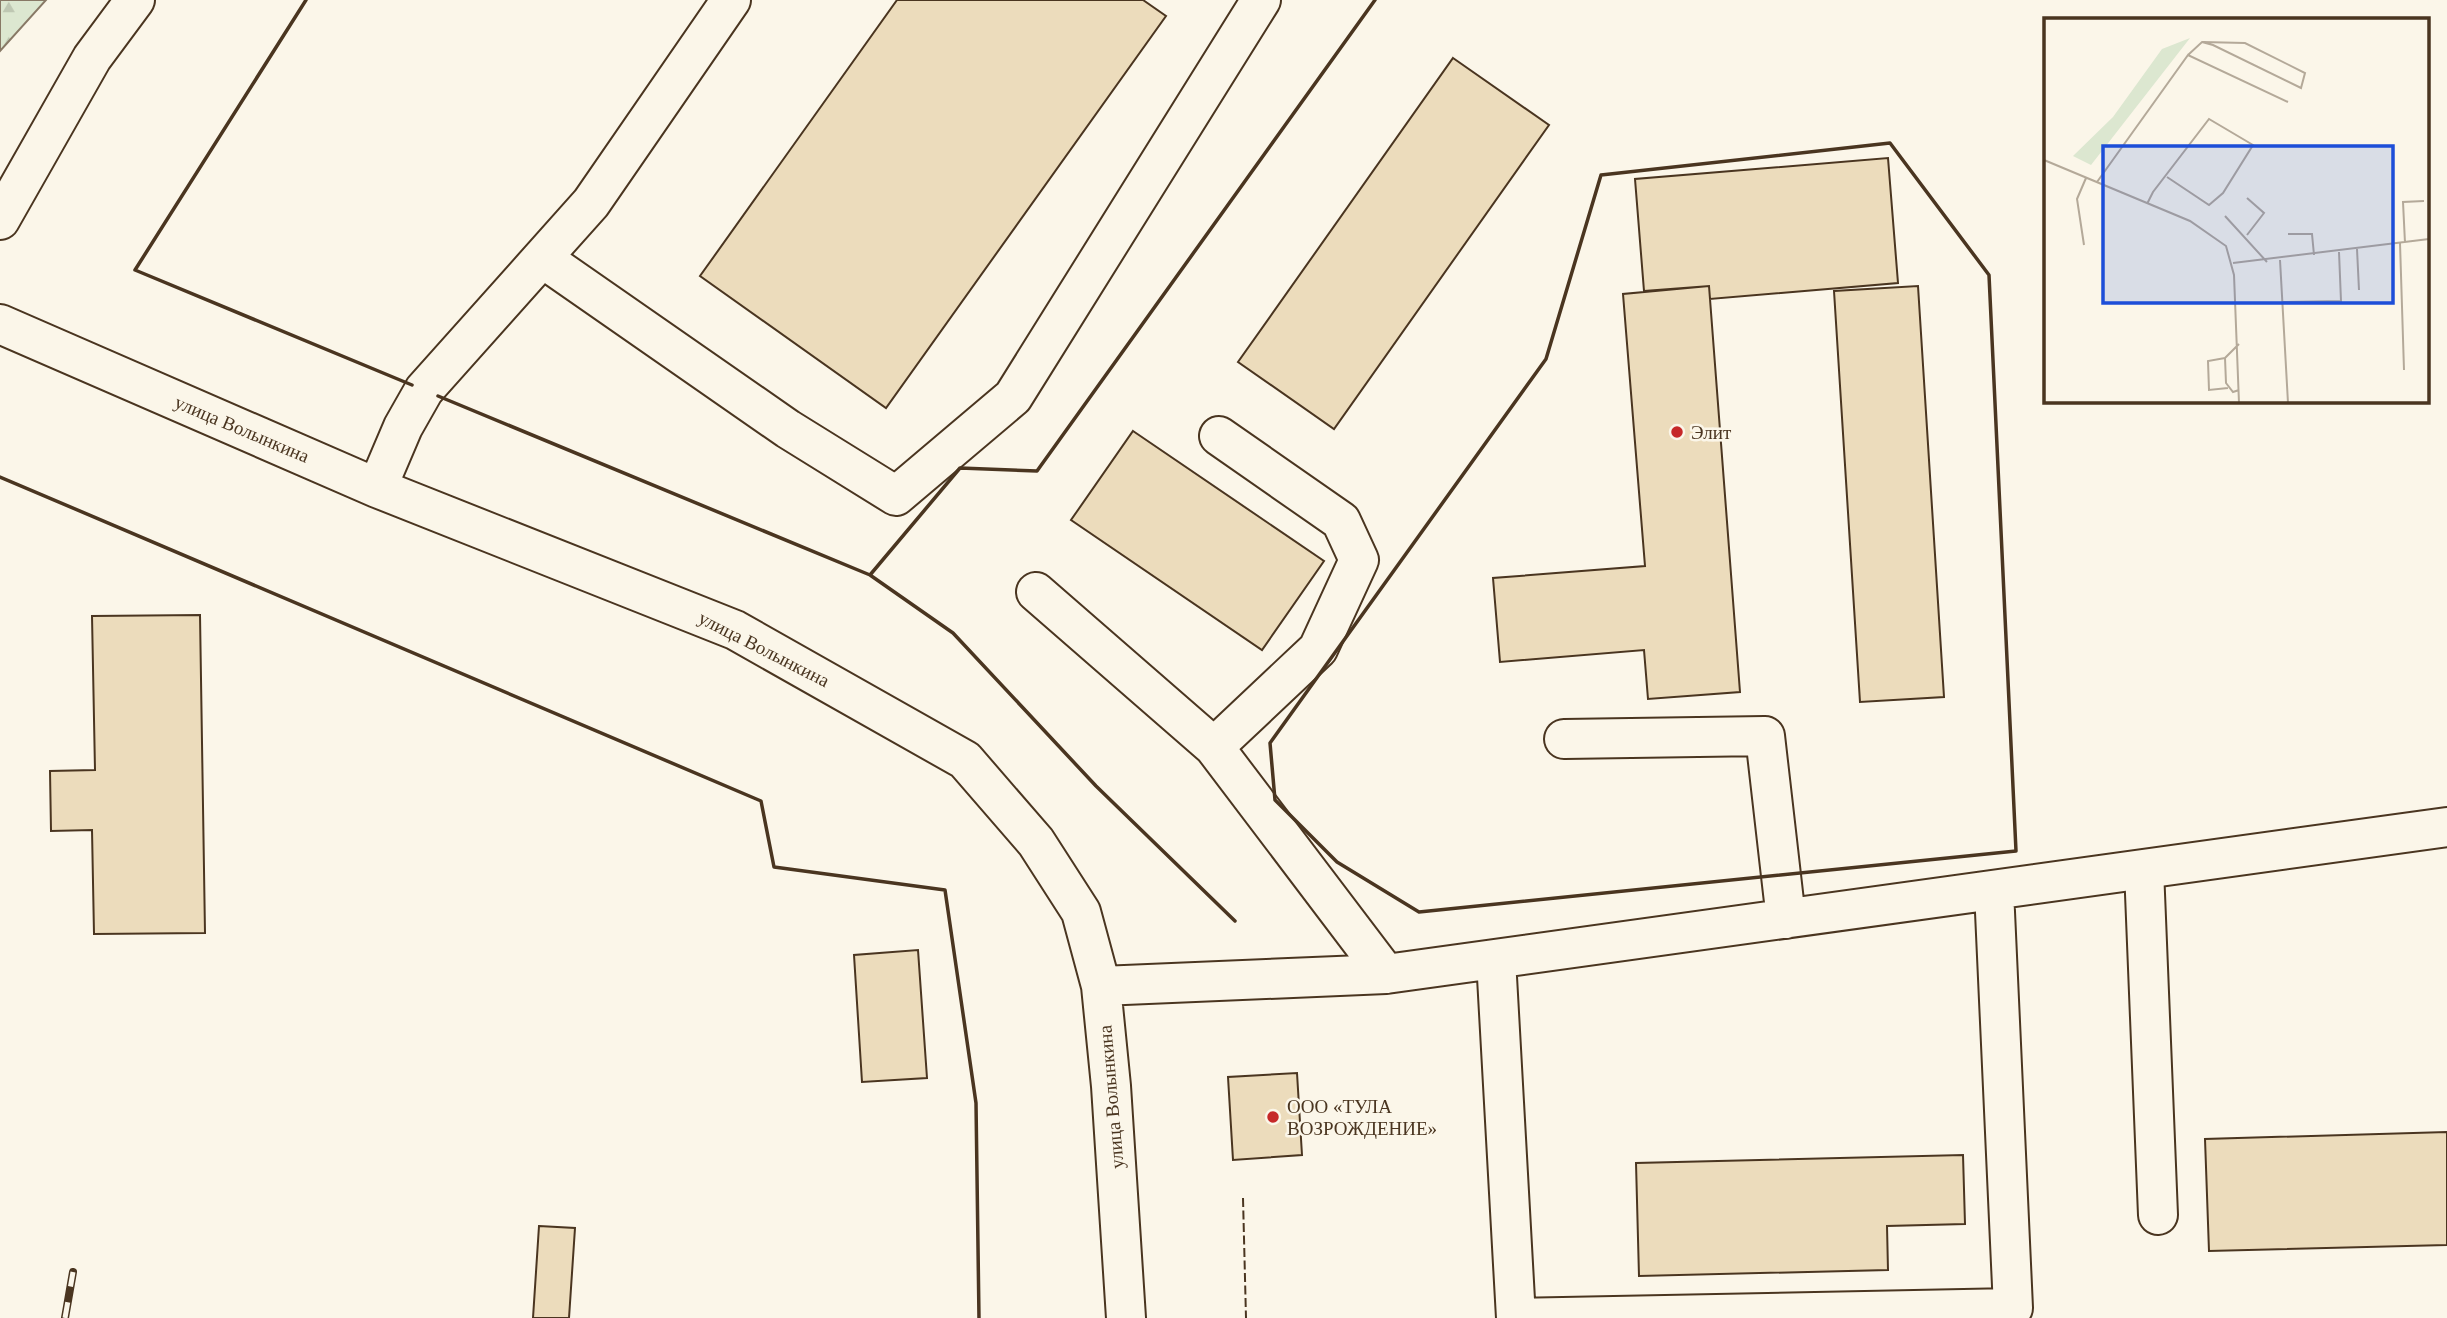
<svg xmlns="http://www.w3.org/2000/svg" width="2447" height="1318" font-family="Georgia,serif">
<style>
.forest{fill:url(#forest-firs);stroke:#887966;stroke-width:2}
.building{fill:#ecdcbc;stroke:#4a3520;stroke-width:2}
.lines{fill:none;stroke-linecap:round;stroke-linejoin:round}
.minor-casing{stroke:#4a3520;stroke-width:42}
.minor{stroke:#fbf6e9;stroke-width:38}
.rail-casing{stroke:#4a3520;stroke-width:8}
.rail{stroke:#fbf6e9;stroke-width:5;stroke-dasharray:16;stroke-linecap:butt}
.fence{stroke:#4a3520;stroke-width:2;stroke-dasharray:9 3.5;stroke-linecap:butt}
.wall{stroke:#4a3520;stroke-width:3.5}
.poi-dot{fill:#c62828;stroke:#fbf6e9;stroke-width:2.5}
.labels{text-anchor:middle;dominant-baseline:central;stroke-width:5;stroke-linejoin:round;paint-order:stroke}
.street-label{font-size:19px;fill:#4a3520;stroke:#fbf6e9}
.poi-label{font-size:19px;fill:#4a3520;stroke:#fbf6e9;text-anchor:start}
.inset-road{fill:none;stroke:#b4a999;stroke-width:2}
.view{fill:#1d4ed8;fill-opacity:0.15;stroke:#1d4ed8;stroke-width:3.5}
.inset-edge{fill:none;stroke:#4a3520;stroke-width:3.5}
</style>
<defs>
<pattern id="forest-firs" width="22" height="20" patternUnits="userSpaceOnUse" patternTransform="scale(1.75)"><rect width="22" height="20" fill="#dce7d0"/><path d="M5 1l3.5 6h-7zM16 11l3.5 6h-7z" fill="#bec7b2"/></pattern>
</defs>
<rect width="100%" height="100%" fill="#fbf6e9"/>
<path class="forest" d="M0,0H46L0,51Z"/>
<path class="building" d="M897,0H1143L1166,16L886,408L700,276Z
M1453,58L1549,125L1334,429L1238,362Z
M1888,158L1898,283L1710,299L1709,286L1644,291L1635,179Z
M1709,286L1740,692L1648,699L1644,650L1500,662L1493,578L1645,566L1623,294Z
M1918,286L1944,697L1860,702L1834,291Z
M1133,431L1324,561L1262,650L1071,520Z
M200,615L205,933L94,934L92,830L51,831L50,771L95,770L92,616Z
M918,950L927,1078L862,1082L854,955Z
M1297,1073L1302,1155L1233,1160L1228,1077Z
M2447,1132V1245L2209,1251L2205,1139Z
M1963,1155L1965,1224L1887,1226L1888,1270L1639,1276L1636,1163Z
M539,1226L575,1228L569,1318H533Z"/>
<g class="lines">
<g class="minor-casing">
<path id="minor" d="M0,220L92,58L135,0
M542,258L788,429L896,496L1013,397L1261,0
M0,324L377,488L735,630L965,760L1036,842L1081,912L1101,986L1111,1086L1126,1318
M377,488L403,427L424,390L591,203L731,0
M1036,592L1214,747L1386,974
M1564,739L1765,736L1786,919
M1214,747L1318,649L1359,560L1341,521L1219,436
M2144,869L2158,1215
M1496,959L1516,1318L2013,1308L1994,890
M1101,986L1386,974L2447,827"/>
</g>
<use href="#minor" class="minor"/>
<g class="rail-casing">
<path id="rail" d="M65,1318L73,1272"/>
</g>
<use href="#rail" class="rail"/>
<path class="fence" d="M1243,1198L1246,1318"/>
<path class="wall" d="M306,0L135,270L412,385
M1890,143L1989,275L2016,851L1419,912L1337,862L1275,800L1270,743L1546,359L1601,175Z
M438,396L870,575L953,633L1096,786L1235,921
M0,477L761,801L774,867L945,890L976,1103L979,1318
M870,575L960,468L1037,471L1375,0"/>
</g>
<g class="poi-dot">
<circle cx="1677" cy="432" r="7"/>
<circle cx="1273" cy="1117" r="7"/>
</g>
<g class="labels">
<g class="street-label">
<text transform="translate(242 429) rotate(23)">улица Волынкина</text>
<text transform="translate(764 649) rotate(27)">улица Волынкина</text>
<text transform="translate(1111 1097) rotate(-95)">улица Волынкина</text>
</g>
<g class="poi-label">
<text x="1691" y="432">Элит</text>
<text x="1287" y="1106">ООО «ТУЛА<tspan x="1287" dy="22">ВОЗРОЖДЕНИЕ»</tspan></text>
</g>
</g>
<g transform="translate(2044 18)">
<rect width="385" height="385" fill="#fbf6e9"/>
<path d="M146,20L47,147L29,138L69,99L118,31Z" fill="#dce7d0"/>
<path class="inset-road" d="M144,37L158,24L169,27L257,70L261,55L201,25L158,24M0,142L146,203L182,228L190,257L195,385M53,164L144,37L244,84M103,186L109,174L165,101L209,127L179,175L165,187L123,159M181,198L223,244M244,216H268L270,237M203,217L220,195L203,180M356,225L360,352M361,225L359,184L380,183M40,227L33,181L42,160M313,231L315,272M236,242L244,385M189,245L385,221M238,284L297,283L295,234M195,326L181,340L182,365L189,374L195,372M181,340L164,343L165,372L184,370"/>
<path class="view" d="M59,128H349V285H59Z"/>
<rect width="385" height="385" class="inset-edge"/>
</g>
</svg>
